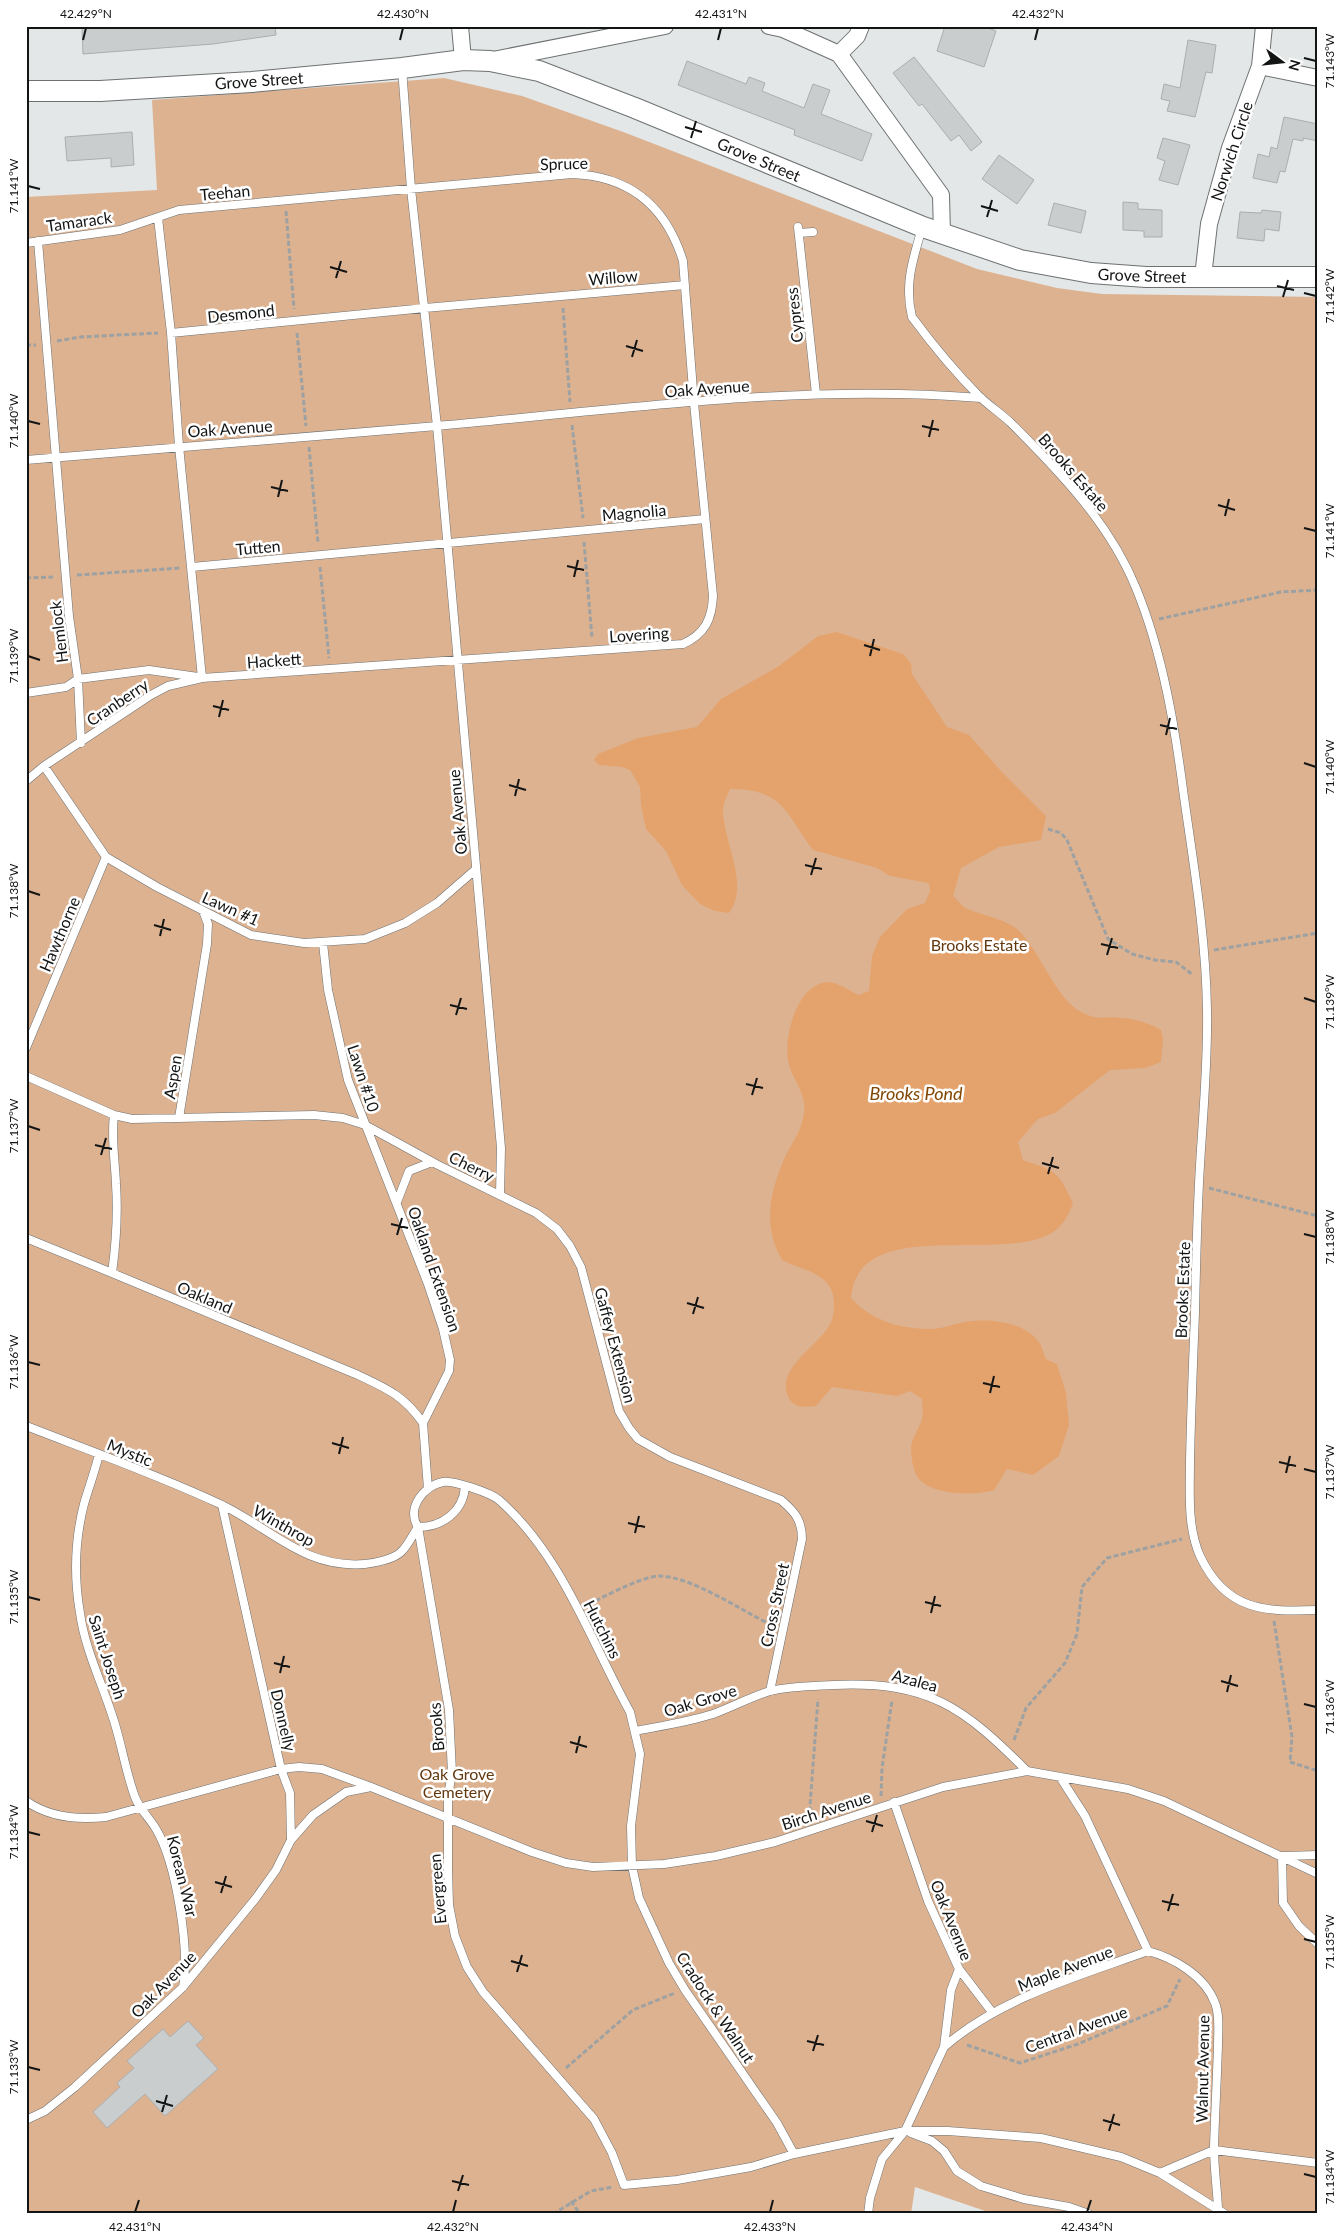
<svg xmlns="http://www.w3.org/2000/svg" width="1344" height="2240" font-family="Lato,sans-serif">
<style>
.green{fill:#ddb291}
.water{fill:#e4a36d}
.building{fill:#c9cdcd;stroke:#abaeaf}
.lines{fill:none;stroke-linecap:round;stroke-linejoin:round}
.service-casing{stroke:#6e7171;stroke-width:9}
.minor-casing{stroke:#6e7171;stroke-width:18}
.tertiary-casing{stroke:#6e7171;stroke-width:22}
.path{stroke:#9ea1a1;stroke-width:3;stroke-dasharray:5 2.5;stroke-linecap:butt}
.service{stroke:#fff;stroke-width:8}
.minor{stroke:#fff;stroke-width:16}
.tertiary{stroke:#fff;stroke-width:20}
.ticks{fill:none;stroke:#131414;stroke-width:2}
.labels{text-anchor:middle;dominant-baseline:central;stroke-width:5;stroke-linejoin:round;paint-order:stroke}
.street-label{font-size:16px;fill:#131414;stroke:#fff}
.park-label{font-size:16px;fill:#63380f;stroke:#fff}
.water-label{font-size:18px;font-style:italic;fill:#824602;stroke:#fff}
.neatline{fill:none;stroke:#131414;stroke-width:2}
.ticks-label{font-size:12px;text-anchor:middle;fill:#131414}
</style>
<rect width="100%" height="100%" fill="#e3e7e7"/>
<path class="green" d="M444,78L522,96L626,133L977,269L1057,288L1102,294L1318,297V2214H994L915,2187L911,2214H26V197L157,190L152,100Z"/>
<path class="water" d="M837,632L903,654L911,663L912,674L947,727L969,735L1001,771L1046,816L1041,840L999,847L961,868L953,896C957,899 960,904 964,907C978,915 1006,918 1019,931C1040,951 1056,999 1081,1012C1100,1022 1104,1015 1122,1018C1136,1019 1149,1023 1161,1030L1163,1039L1161,1062L1145,1068L1110,1070L1055,1113L1038,1119L1018,1142L1023,1160C1056,1171 1058,1171 1073,1203C1070,1210 1067,1218 1062,1224C1023,1273 858,1207 851,1298C873,1322 901,1329 934,1329C944,1328 954,1324 964,1322C987,1318 1023,1321 1038,1341C1042,1345 1043,1353 1046,1359L1057,1364L1066,1393L1069,1425L1059,1456L1033,1475L1007,1469L994,1490C976,1496 934,1495 920,1480C913,1474 911,1456 911,1447C912,1438 918,1430 921,1422C924,1415 922,1406 922,1399L910,1391L897,1396L832,1387L816,1406C805,1407 795,1409 789,1398C773,1368 821,1346 831,1322C835,1313 835,1298 831,1289C822,1271 798,1269 782,1260C762,1226 770,1190 786,1155C793,1141 802,1130 804,1113C807,1092 791,1079 788,1060C784,1035 797,985 827,982C836,981 850,991 859,995L869,991L872,956L880,937L907,909L925,903L930,891L929,883L890,876L877,868L813,850C785,813 784,789 730,789C727,796 723,804 723,811C724,844 750,884 729,913L715,911L700,904L682,885L666,851L646,829L641,805L640,787L630,770L622,767L599,765L594,760L598,754L638,738L697,727L721,699L779,666L818,636Z"/>
<path class="building" d="M130,26H275L276,35L213,44L83,54L82,28Z
M945,26H983L996,31L984,67L937,51Z
M1188,40L1216,45L1212,73L1206,72L1195,117L1167,111L1170,101L1161,99L1164,84L1180,88Z
M914,57L982,142L971,151L959,135L951,141L922,104L919,106L893,73Z
M687,61L746,84L749,77L765,83L762,91L804,108L813,84L830,90L821,114L872,134L862,161L794,135L795,130L678,85Z
M1284,117L1318,124V141L1303,138V141L1293,139L1285,172L1280,171L1277,183L1253,178L1258,154L1269,157L1271,147L1277,149Z
M132,132L134,165L111,167V158L67,161L65,137Z
M1163,138L1190,145L1178,185L1159,180L1165,161L1157,158Z
M999,155L1034,180L1017,204L982,179Z
M1123,202L1138,203V209L1162,210V237H1144V231L1123,230Z
M1054,203L1086,211L1081,233L1048,225Z
M1262,210L1281,212L1279,231L1265,229L1264,241L1237,238L1240,212L1261,213Z
M188,2021L204,2038L196,2045L218,2069L165,2116L145,2094L107,2128L93,2112L120,2087L117,2083L134,2068L127,2061L163,2029L170,2037Z"/>
<g class="lines">
<g class="service-casing">
<path id="service" d="M158,218L171,333L179,446L202,678
M798,227L816,394
M922,228C913,259 904,285 912,317C932,344 955,372 979,396C989,406 1002,414 1012,424C1061,473 1110,524 1136,588C1163,654 1175,727 1184,797C1194,867 1206,938 1207,1010C1208,1062 1203,1114 1200,1165C1197,1214 1196,1264 1195,1313C1193,1362 1191,1411 1190,1461C1190,1491 1187,1527 1200,1556C1226,1611 1264,1612 1318,1610
M799,233L813,232
M38,241L69,616L78,679L81,743
M26,243L120,230L179,210L572,174C629,176 666,206 683,261L694,403L713,596C712,619 705,634 683,644L202,678L168,686L151,695L44,766L26,781
M171,333L425,308L685,285
M26,460L437,426L411,189L402,68
M192,567L705,519
M26,693L66,687L78,679L149,670L198,677
M44,766L106,857L157,887L251,935L304,943L365,939L405,923L437,903L475,870
M323,943L328,990L348,1080L428,1284L443,1329L450,1360L449,1371L423,1423
M26,1048L106,857
M26,1076L114,1115L132,1119L314,1115L343,1118L365,1125L438,1165L536,1213L557,1229L570,1246L581,1267L619,1411L629,1428L638,1439L670,1457L781,1500C795,1512 802,1520 802,1539L770,1691
M114,1115C111,1138 115,1160 116,1184C118,1214 116,1244 112,1273L358,1375C388,1389 404,1396 423,1423
M179,1118L207,944L208,924L203,911
M500,1195L501,1148L437,426C617,410 800,383 981,398
M397,1202L409,1171L432,1162
M26,1238L112,1273
M423,1423L428,1489
M26,1426C91,1451 158,1475 220,1504C271,1528 304,1569 365,1564C375,1563 394,1559 401,1552C408,1546 413,1534 418,1527
M99,1454C95,1471 89,1487 84,1504C75,1539 74,1578 80,1613C85,1650 103,1685 114,1721C122,1746 126,1773 135,1797C140,1810 149,1817 156,1829C176,1862 190,1949 183,1987
M222,1505L281,1769L290,1793L291,1840
M418,1527C442,1527 463,1512 465,1487
M635,1731C661,1726 688,1722 713,1714C732,1707 751,1697 770,1691C790,1686 814,1686 834,1685C929,1681 963,1707 1027,1771
M1060,1777L1085,1816L1148,1951C1174,1958 1205,1976 1215,2003C1220,2015 1218,2032 1218,2045C1217,2079 1215,2113 1214,2147C1214,2168 1217,2188 1218,2208
M26,1801C50,1818 78,1820 106,1817L281,1769L299,1767L322,1769L371,1787L532,1852L566,1863L593,1867L664,1864L716,1856L775,1842L943,1787L1027,1771L1128,1789L1164,1801L1318,1874
M894,1802L928,1901L959,1969L992,2012
M1282,1856L1283,1903L1299,1926L1318,1944
M1284,1856L1318,1855
M944,2047C1000,1998 1079,1976 1148,1951
M26,2120L45,2111L75,2087L183,1987L256,1898L276,1870L291,1840L313,1815L346,1792L371,1787
M911,2133L932,2141L944,2151L957,2171L981,2186L1024,2199L1069,2207L1089,2214
M1214,2150L1318,2163
M794,2154L777,2123L685,1990L669,1963L639,1898L632,1866L631,1826L640,1754L630,1712C590,1640 562,1555 499,1500C491,1493 453,1480 443,1482C423,1486 406,1509 418,1527L449,1710L452,1773L448,1796V1869L449,1905L455,1936L467,1967L483,1992L594,2119L612,2153L624,2185L677,2180L751,2167L794,2154L905,2131H948L1041,2138L1121,2157L1160,2173L1225,2214
M1160,2173L1214,2150
M868,2214L870,2198L882,2159L905,2131L944,2047L951,1990L959,1969"/>
</g>
<g class="minor-casing">
<path id="minor" d="M460,26L463,60
M769,26L783,29L839,54L941,195L942,234
M839,54L857,36L861,26
M493,60L665,26
M1260,66L1318,78
M1203,277L1209,224L1230,148L1260,66L1264,26"/>
</g>
<g class="tertiary-casing">
<path id="tertiary" d="M26,91H100L252,82L402,68L463,60L490,61L539,71L635,108L923,227L1020,260L1091,273L1146,277H1318"/>
</g>
<path class="path" d="M286,211L294,309
M563,308L570,402
M297,333L306,426
M57,341L80,337L158,333
M26,345H36
M572,425L583,518
M309,447L318,543
M584,542L592,638
M320,567L329,658
M77,575L180,568
M26,578L53,577
M1159,619L1281,592L1318,590
M1048,829L1061,833L1067,840L1108,939L1132,954L1155,960L1176,962L1193,975
M1214,950L1318,933
M1209,1188L1318,1216
M589,1604C606,1596 642,1576 660,1576C692,1577 741,1610 771,1625
M1274,1621L1292,1737L1290,1762L1318,1771
M1014,1740L1026,1708L1065,1663L1077,1634L1082,1587L1107,1558L1182,1539
M881,1796L882,1768L892,1700
M809,1819L818,1699
M967,2045L1020,2063L1078,2044L1167,2006L1180,1979
M566,2068L633,2010L675,1993
M571,2201L580,2214
M553,2214L591,2191L613,2187"/>
<use href="#service" class="service"/>
<use href="#minor" class="minor"/>
<use href="#tertiary" class="tertiary"/>
</g>
<path class="ticks" d="M83,40L86,28M400,40L403,28M718,40L721,28M1035,40L1038,28M1304,58L1316,61M685,127L702,132M691,138L696,121M28,186L40,189M981,206L998,211M987,217L992,200M330,267L347,272M336,278L341,261M1277,286L1294,290M1304,293L1316,296M1283,297L1288,280M626,346L643,351M632,357L637,340M28,421L40,424M922,426L939,430M929,437L933,420M271,487L288,491M278,497L282,480M1218,505L1235,510M1225,516L1229,499M1304,528L1316,531M567,566L584,570M574,577L578,560M864,645L880,650M28,656L40,660M870,656L874,639M213,706L229,710M219,717L223,700M1160,725L1177,729M1166,735L1170,718M1304,763L1316,767M509,785L526,790M515,796L519,779M805,865L822,869M811,875L816,858M28,891L40,895M154,925L171,930M160,936L164,919M1101,944L1118,948M1107,955L1112,938M1304,998L1316,1002M450,1005L467,1009M456,1015L461,998M746,1084L763,1088M752,1095L757,1078M28,1126L40,1130M95,1145L112,1149M101,1155L106,1138M1042,1163L1059,1168M1048,1174L1053,1157M391,1224L408,1228M1304,1234L1316,1237M397,1235L402,1218M687,1303L704,1308M693,1314L698,1297M28,1362L40,1365M983,1383L1000,1387M990,1393L994,1376M332,1443L349,1448M339,1454L343,1437M1279,1462L1296,1466M1304,1469L1316,1472M1286,1473L1290,1456M628,1523L645,1527M635,1533L639,1516M28,1597L40,1600M925,1602L941,1606M931,1613L935,1596M274,1663L290,1667M280,1673L284,1656M1221,1681L1238,1686M1227,1692L1231,1675M1304,1704L1316,1707M570,1742L587,1747M576,1753L580,1736M866,1821L883,1826M28,1832L40,1835M872,1832L877,1815M215,1882L232,1887M221,1893L226,1876M1162,1901L1179,1905M1168,1911L1173,1894M1304,1939L1316,1942M511,1961L528,1966M517,1972L522,1955M807,2041L824,2045M813,2051L818,2035M28,2067L40,2070M156,2101L173,2106M162,2112L167,2095M1103,2120L1120,2125M1109,2131L1114,2114M1304,2174L1316,2177M452,2181L469,2185M458,2191L463,2175M135,2212L139,2200M453,2212L456,2200M770,2212L773,2200M1087,2212L1091,2200"/>
<g class="labels">
<g class="street-label">
<text transform="translate(259 80) rotate(-4)">Grove Street</text>
<text transform="translate(1231 151) rotate(-72)">Norwich Circle</text>
<text transform="translate(759 159) rotate(23)">Grove Street</text>
<text transform="translate(564 163) rotate(-2)">Spruce</text>
<text transform="translate(225 192) rotate(-5)">Teehan</text>
<text transform="translate(79 221) rotate(-8)">Tamarack</text>
<text transform="translate(1142 275) rotate(2)">Grove Street</text>
<text transform="translate(613 277) rotate(-5)">Willow</text>
<text transform="translate(241 313) rotate(-6)">Desmond</text>
<text transform="translate(794 315) rotate(-96)">Cypress</text>
<text transform="translate(707 388) rotate(-4)">Oak Avenue</text>
<text transform="translate(230 428) rotate(-4)">Oak Avenue</text>
<text transform="translate(1074 472) rotate(49)">Brooks Estate</text>
<text transform="translate(634 512) rotate(-5)">Magnolia</text>
<text transform="translate(258 547) rotate(-5)">Tutten</text>
<text transform="translate(58 632) rotate(-97)">Hemlock</text>
<text transform="translate(639 634) rotate(-4)">Lovering</text>
<text transform="translate(274 660) rotate(-4)">Hackett</text>
<text transform="translate(117 702) rotate(-34)">Cranberry</text>
<text transform="translate(457 812) rotate(-95)">Oak Avenue</text>
<text transform="translate(231 908) rotate(24)">Lawn #1</text>
<text transform="translate(59 934) rotate(-67)">Hawthorne</text>
<text transform="translate(172 1077) rotate(-81)">Aspen</text>
<text transform="translate(364 1078) rotate(72)">Lawn #10</text>
<text transform="translate(472 1166) rotate(26)">Cherry</text>
<text transform="translate(435 1269) rotate(71)">Oakland Extension</text>
<text transform="translate(1182 1290) rotate(-88)">Brooks Estate</text>
<text transform="translate(205 1297) rotate(23)">Oakland</text>
<text transform="translate(616 1345) rotate(75)">Gaffey Extension</text>
<text transform="translate(130 1452) rotate(22)">Mystic</text>
<text transform="translate(284 1525) rotate(29)">Winthrop</text>
<text transform="translate(774 1605) rotate(-78)">Cross Street</text>
<text transform="translate(603 1629) rotate(63)">Hutchins</text>
<text transform="translate(108 1657) rotate(72)">Saint Joseph</text>
<text transform="translate(915 1680) rotate(15)">Azalea</text>
<text transform="translate(700 1700) rotate(-17)">Oak Grove</text>
<text transform="translate(284 1720) rotate(77)">Donnelly</text>
<text transform="translate(436 1727) rotate(-95)">Brooks</text>
<text transform="translate(826 1810) rotate(-18)">Birch Avenue</text>
<text transform="translate(183 1876) rotate(76)">Korean War</text>
<text transform="translate(437 1889) rotate(-95)">Evergreen</text>
<text transform="translate(952 1920) rotate(68)">Oak Avenue</text>
<text transform="translate(1065 1968) rotate(-21)">Maple Avenue</text>
<text transform="translate(163 1984) rotate(-46)">Oak Avenue</text>
<text transform="translate(716 2007) rotate(57)">Cradock &amp; Walnut</text>
<text transform="translate(1076 2029) rotate(-20)">Central Avenue</text>
<text transform="translate(1202 2069) rotate(-89)">Walnut Avenue</text>
</g>
<g class="park-label">
<text x="979" y="944">Brooks Estate</text>
<text x="457" y="1773">Oak Grove<tspan x="457" dy="18">Cemetery</tspan></text>
</g>
<g class="water-label">
<text x="916" y="1093">Brooks Pond</text>
</g>
</g>
<rect width="1344" height="2240" fill="none" stroke="#ffffff" stroke-width="55"/>
<g transform="translate(1282 62) rotate(105)" stroke="#ffffff" stroke-width="4" paint-order="stroke">
<path d="M0-4L9 19L0 12L-9 19Z" fill="#131414"/>
<text y="-8" font-size="14" font-weight="bold" text-anchor="middle" fill="#131414">N</text>
</g>
<rect x="28" y="28" width="1288" height="2184" class="neatline"/>
<g class="ticks-label">
<text x="86" y="18">42.429°N</text>
<text x="403" y="18">42.430°N</text>
<text x="721" y="18">42.431°N</text>
<text x="1038" y="18">42.432°N</text>
<text transform="translate(1330 61) rotate(-90)" y="4">71.143°W</text>
<text transform="translate(14 186) rotate(-90)" y="4">71.141°W</text>
<text transform="translate(1330 296) rotate(-90)" y="4">71.142°W</text>
<text transform="translate(14 421) rotate(-90)" y="4">71.140°W</text>
<text transform="translate(1330 531) rotate(-90)" y="4">71.141°W</text>
<text transform="translate(14 656) rotate(-90)" y="4">71.139°W</text>
<text transform="translate(1330 767) rotate(-90)" y="4">71.140°W</text>
<text transform="translate(14 891) rotate(-90)" y="4">71.138°W</text>
<text transform="translate(1330 1002) rotate(-90)" y="4">71.139°W</text>
<text transform="translate(14 1126) rotate(-90)" y="4">71.137°W</text>
<text transform="translate(1330 1237) rotate(-90)" y="4">71.138°W</text>
<text transform="translate(14 1362) rotate(-90)" y="4">71.136°W</text>
<text transform="translate(1330 1472) rotate(-90)" y="4">71.137°W</text>
<text transform="translate(14 1597) rotate(-90)" y="4">71.135°W</text>
<text transform="translate(1330 1707) rotate(-90)" y="4">71.136°W</text>
<text transform="translate(14 1832) rotate(-90)" y="4">71.134°W</text>
<text transform="translate(1330 1942) rotate(-90)" y="4">71.135°W</text>
<text transform="translate(14 2067) rotate(-90)" y="4">71.133°W</text>
<text transform="translate(1330 2177) rotate(-90)" y="4">71.134°W</text>
<text x="135" y="2231">42.431°N</text>
<text x="453" y="2231">42.432°N</text>
<text x="770" y="2231">42.433°N</text>
<text x="1087" y="2231">42.434°N</text>
</g>
</svg>
